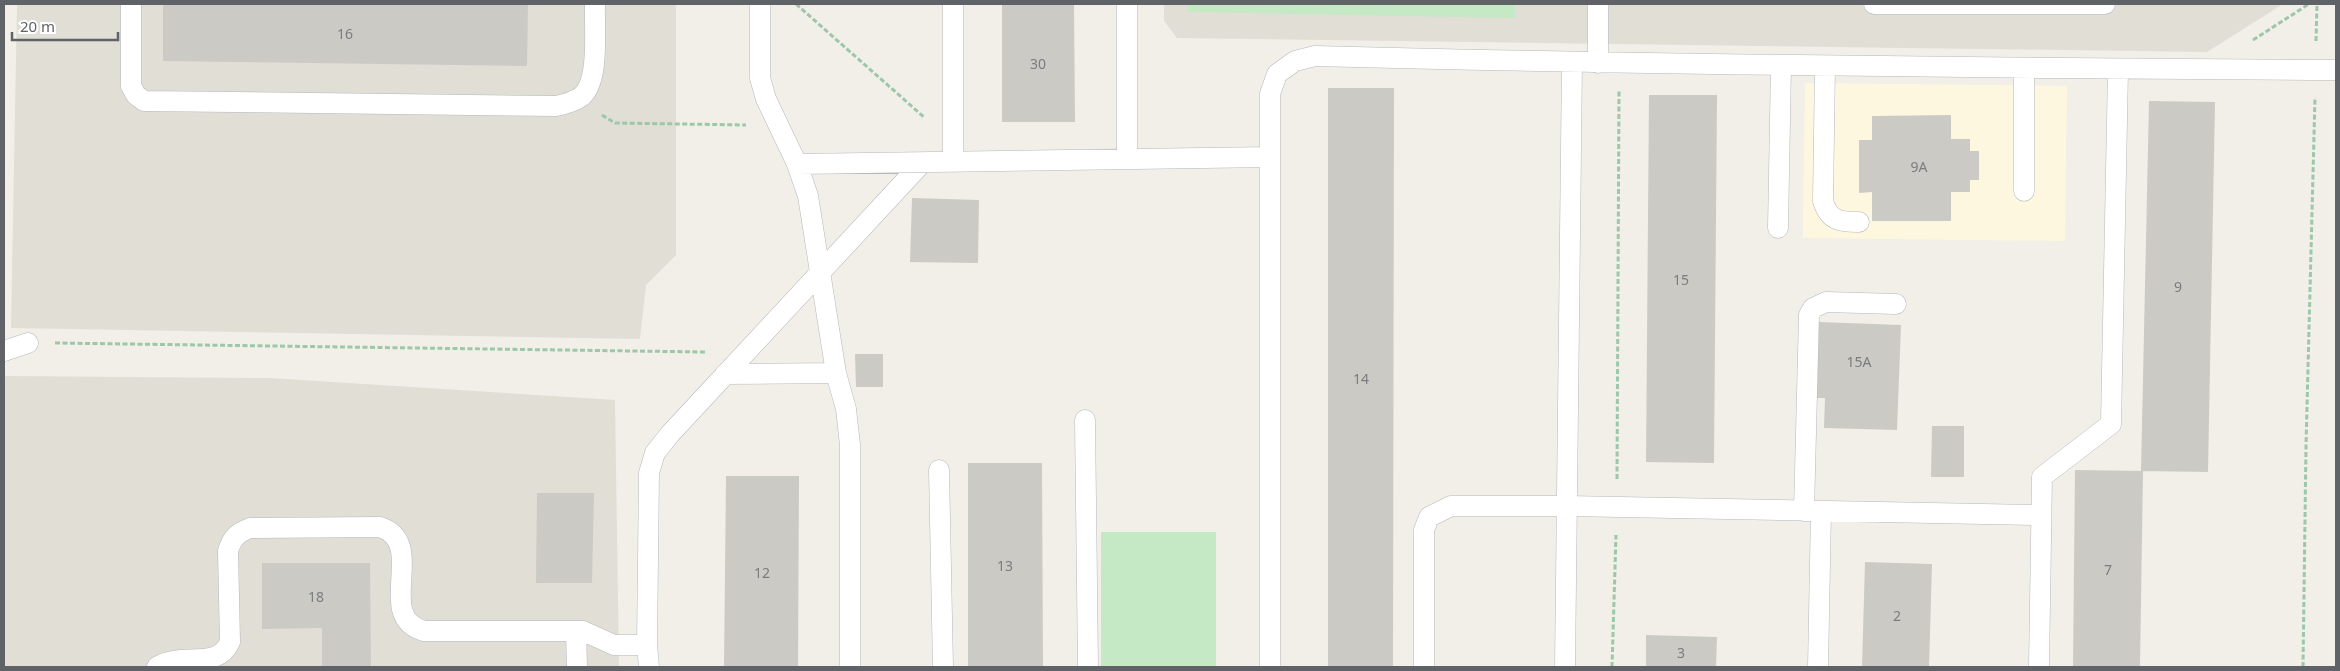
<svg xmlns="http://www.w3.org/2000/svg" width="2340" height="671" font-family="'Noto Sans',sans-serif">
<style>
.commercial{fill:#fef7e0}
.education{fill:#e1ded6}
.green{fill:#c5e8c5}
.building{fill:#cccac5}
.lines{fill:none;stroke-linecap:round;stroke-linejoin:round}
.service-casing{stroke:#b5b8bc;stroke-width:21}
.path{stroke:#9cc7a9;stroke-width:3;stroke-dasharray:5 2.5;stroke-linecap:butt}
.service{stroke:#fff;stroke-width:20}
.labels{text-anchor:middle;dominant-baseline:central;stroke-width:5;stroke-linejoin:round;paint-order:stroke}
.number-label{font-size:14px;fill:#7a7d7f}
</style>
<rect width="100%" height="100%" fill="#f1efe8"/>
<path class="commercial" d="M1805,83L2067,86L2065,241L1803,238Z"/>
<path class="education" d="M17,4H676V255L646,285L640,339L11,328Z
M1164,4H2283L2207,52L1177,38L1164,21Z
M6,376L270,378L615,400L619,667H4V378Z"/>
<path class="green" d="M1188,4H1515V18L1188,12Z
M1101,532H1216V667H1101Z"/>
<path class="building" d="M163,4H528L527,66L163,61Z
M1002,4H1074L1075,122H1002Z
M1328,88H1394L1393,667H1328Z
M1649,95H1717L1714,463L1646,462Z
M2149,101L2215,102L2208,472L2141,471Z
M1951,115V139H1970V151H1979V180H1970V192H1951V221H1872V192L1859,193V140H1872V116Z
M912,198L979,200L978,263L910,262Z
M1819,322L1901,325L1897,430L1824,428L1825,398H1817Z
M855,354H883V387H856Z
M1932,426H1964V477H1931Z
M968,463H1042L1043,667H968Z
M2075,470L2143,471L2140,667H2073Z
M726,476H799L798,667H724Z
M537,493H594L592,583H536Z
M1865,562L1932,564L1929,667H1862Z
M262,563H370L371,667H322V628L262,629Z
M1646,635L1717,637L1716,667H1646Z"/>
<g class="lines">
<g class="service-casing">
<path id="service" d="M131,4V86L136,95L144,101L556,106C566,104 574,102 582,96C600,80 594,27 595,4
M760,4V78L766,99L797,164L808,196L836,373L846,409L850,445V667
M953,4V162
M1127,4V158
M1874,4H2105
M1598,63V4
M1825,66L1823,201C1829,221 1840,222 1859,222
M2024,69V191
M797,164L1270,157
M1778,228L1781,66
M4,351L28,343
M725,374L836,373
M1085,420L1088,667
M939,470L943,667
M1804,511L1809,315L1813,308L1826,302L1896,304
M576,631L577,667
M157,667C182,651 217,671 230,642L228,551C232,538 237,533 250,528L380,527C429,543 373,617 424,631H583L614,645H647
M649,667L647,645L649,473L655,453L670,434L922,163
M1270,667V94L1277,74L1295,61L1315,56C1655,65 1996,68 2336,70
M1424,667V530L1429,517L1451,506H1567L2040,515
M1565,667L1572,63
M1818,667L1821,511
M2039,667L2042,477L2111,424L2118,70"/>
</g>
<path class="path" d="M796,4L925,118
M2253,40L2309,4
M2316,41L2317,4
M602,115L615,123L746,125
M55,343L706,352
M1617,479L1619,90
M1612,667L1616,535
M2303,667L2306,446L2315,97"/>
<use href="#service" class="service"/>
</g>
<g class="labels">
<g class="number-label">
<text x="345" y="33">16</text>
<text x="1038" y="63">30</text>
<text x="1919" y="166">9А</text>
<text x="1681" y="279">15</text>
<text x="2178" y="286">9</text>
<text x="1859" y="361">15А</text>
<text x="1361" y="378">14</text>
<text x="1005" y="565">13</text>
<text x="2108" y="569">7</text>
<text x="762" y="572">12</text>
<text x="316" y="596">18</text>
<text x="1897" y="615">2</text>
<text x="1681" y="652">3</text>
</g>
</g>
<rect width="2340" height="671" fill="none" stroke="#5f6368" stroke-width="10"/>
<path d="M12 32v8h106v-8" fill="none" stroke="#5f6368" stroke-width="2.5"/>
<text x="20" y="32" font-size="15" fill="#5f6368" stroke="#ffffff" stroke-width="4" paint-order="stroke">20 m</text>
</svg>
